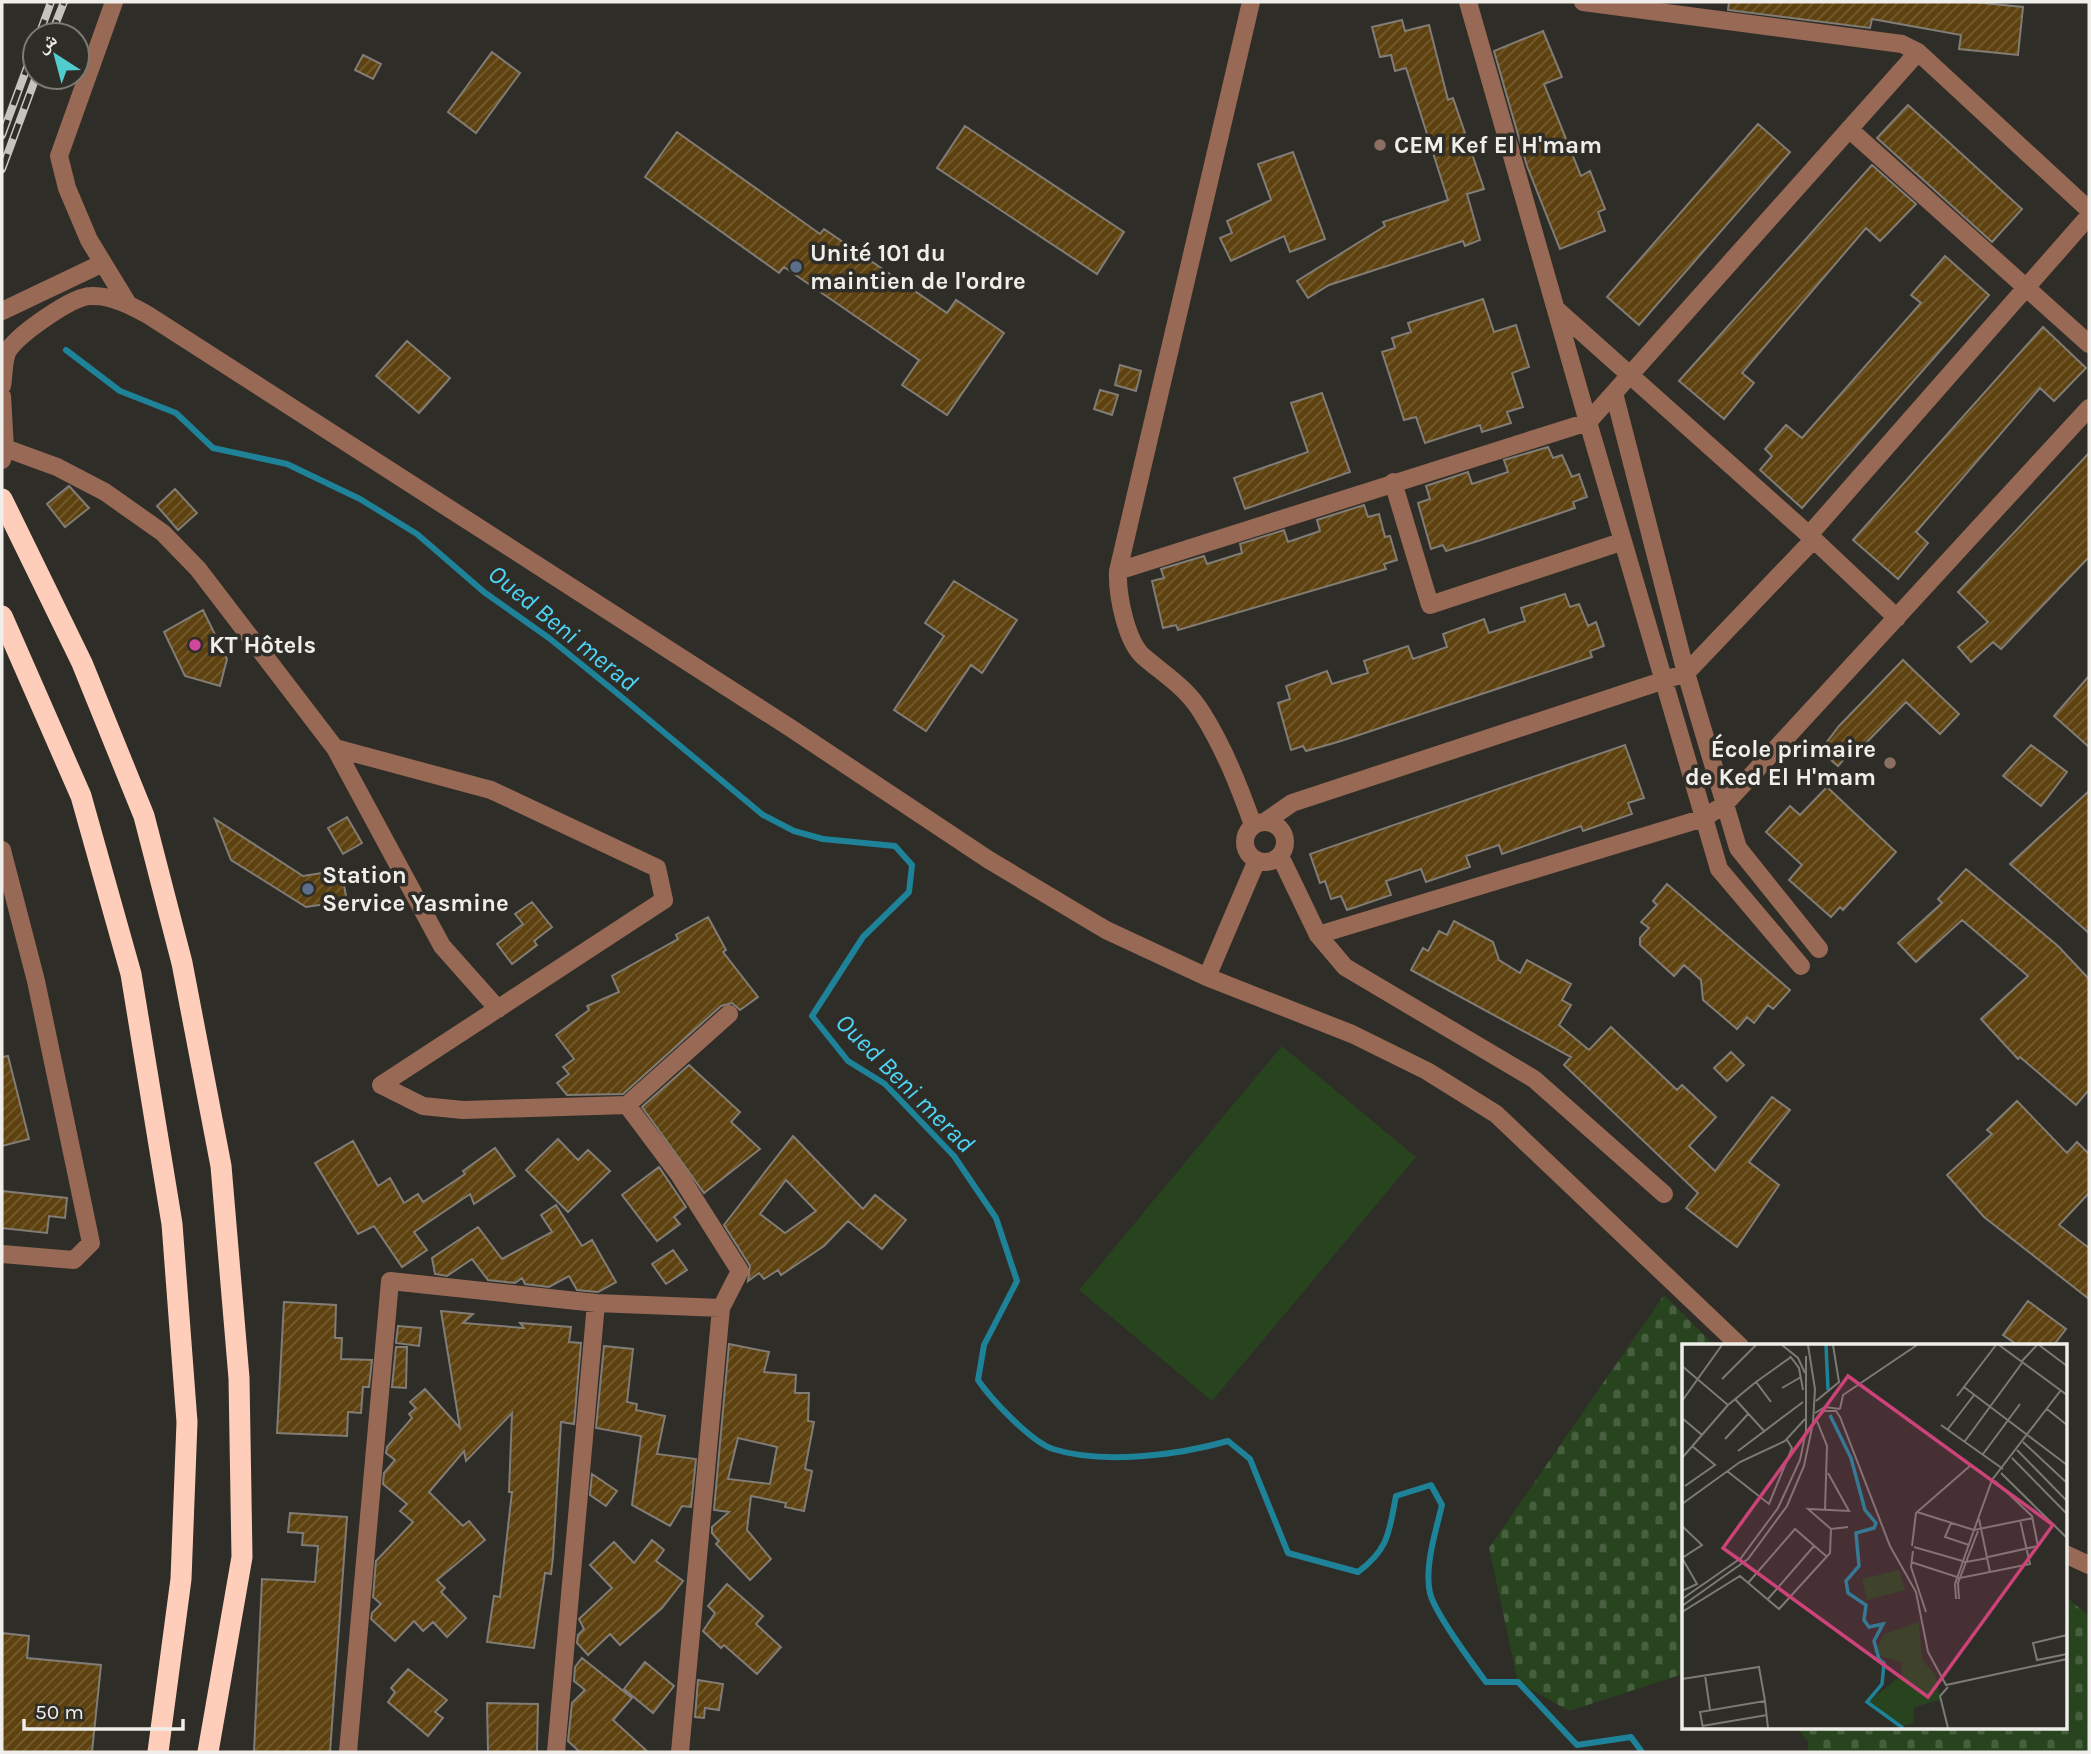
<svg xmlns="http://www.w3.org/2000/svg" width="2091" height="1754" font-family="Karla,'Noto Naskh Arabic',sans-serif">
<style>
.green{fill:#27441e}
.cemetery{fill:url(#cemetery-stones)}
.lines{fill:none;stroke-linecap:round;stroke-linejoin:round}
.stream{stroke:#1e8299;stroke-width:6}
.building{fill:url(#building-hatch);stroke:#817c75;stroke-width:2;fill-rule:evenodd}
.minor{stroke:#986955;stroke-width:18}
.highway{stroke:#feceba;stroke-width:21}
.rail-casing{stroke:#c5c4c0;stroke-width:8}
.rail{stroke:#2f2d27;stroke-width:5;stroke-dasharray:16;stroke-linecap:butt}
.education-dot{fill:#8d6e63;stroke:#2f2d27;stroke-width:2.5}
.service-dot{fill:#5c6f8a;stroke:#2f2d27;stroke-width:2.5}
.hotel-dot{fill:#d1479c;stroke:#2f2d27;stroke-width:2.5}
.labels{text-anchor:middle;dominant-baseline:central;stroke-width:7;stroke-linejoin:round;paint-order:stroke}
.poi-label{font-size:24px;font-weight:bold;fill:#efeeea;stroke:#2f2d27;text-anchor:start}
.water-label{font-size:26px;font-style:italic;fill:#4ed4f6;stroke:#2f2d27}
.inset-river{fill:none;stroke:#1e8299;stroke-width:3.5}
.inset-road{fill:none;stroke:#7c7a75;stroke-width:2}
.view{fill:#cb4378;fill-opacity:0.15;stroke:#cb4378;stroke-width:3.5}
.inset-edge{fill:none;stroke:#efeeea;stroke-width:3.5}
</style>
<defs>
<pattern id="cemetery-stones" width="16" height="16" patternUnits="userSpaceOnUse" patternTransform="scale(1.75)"><rect width="16" height="16" fill="#27441e"/><path d="M2 7V4a2 2 0 0 1 4 0v3zM10 15v-3a2 2 0 0 1 4 0v3z" fill="#475f3f"/></pattern>
<pattern id="building-hatch" width="6" height="6" patternUnits="userSpaceOnUse" patternTransform="scale(1.75)"><rect width="6" height="6" fill="#5d410f"/><path d="M-1 1l2-2M0 6l6-6M5 7l2-2" fill="none" stroke="#755d32"/></pattern>
</defs>
<rect width="100%" height="100%" fill="#2f2d27"/>
<path class="green" d="M1282,1046L1416,1157L1212,1401L1079,1290Z"/>
<path class="cemetery" d="M1664,1295L1715,1346H1683V1674L1569,1711L1518,1682L1489,1548Z
M2065,1596L2089,1616V1752H1808V1741L1797,1728H2065Z"/>
<g class="lines">
<path class="stream" d="M66,350L120,391L176,413L213,448L287,464L360,499L417,534L484,592L549,638L618,694L763,815L794,831L823,839L895,846L912,865L909,892L863,937L812,1016L848,1061L885,1084L954,1156L996,1218L1017,1281L984,1345L978,1380C991,1399 1031,1442 1053,1449C1103,1465 1179,1455 1228,1441L1250,1459L1288,1553L1358,1572C1389,1549 1389,1532 1396,1496L1431,1485L1442,1505C1436,1531 1424,1566 1430,1593C1435,1614 1472,1663 1486,1682H1518L1577,1745L1631,1737L1642,1752"/>
</g>
<path class="building" d="M1729,2H1972L2023,7L2018,55L1959,49L1961,35L1872,19L1870,28L1728,10Z
M1402,20L1405,31L1429,25L1448,100L1453,98L1484,189L1467,194L1480,240L1465,246L1463,241L1329,285L1308,298L1297,281L1385,226L1383,222L1448,200L1406,68L1395,71L1391,55L1380,57L1372,27Z
M1543,31L1562,77L1544,84L1581,176L1590,171L1605,209L1598,212L1605,231L1560,249L1527,166L1494,51Z
M492,52L520,73L476,133L448,112Z
M363,55L381,64L373,79L355,70Z
M1908,105L2022,209L1992,242L1877,138Z
M1758,124L1790,152L1639,325L1607,297Z
M965,126L1124,232L1097,274L937,168Z
M677,132L820,234L824,229L947,313L956,300L1004,333L947,415L902,385L919,360L784,267L779,273L645,177Z
M1293,152L1325,239L1290,252L1284,236L1231,261L1220,238L1232,233L1227,221L1271,200L1258,164Z
M1872,165L1916,204L1880,241L1866,228L1742,373L1754,383L1724,419L1679,381Z
M1945,256L1989,295L1802,508L1760,470L1772,456L1765,449L1786,425L1802,438L1921,303L1911,295Z
M1483,299L1494,332L1516,325L1529,367L1512,373L1523,407L1507,412L1511,423L1482,432L1480,425L1425,443L1416,417L1404,420L1382,352L1395,348L1392,338L1411,332L1408,323Z
M2043,327L2086,368L2054,401L2040,388L1916,532L1928,543L1898,579L1853,540Z
M407,341L450,378L419,413L376,376Z
M1120,365L1141,371L1136,391L1115,385Z
M1100,390L1118,395L1112,415L1094,409Z
M1322,393L1350,472L1245,509L1234,478L1308,452L1291,403Z
M1548,447L1553,458L1562,455L1572,477L1579,474L1587,497L1573,502L1575,508L1478,541L1446,551L1443,545L1431,549L1418,503L1430,499L1426,486L1468,472L1472,484L1508,472L1504,460Z
M2089,453V557L2001,649L1993,642L1971,662L1958,647L1988,622L1958,592Z
M69,486L89,508L65,527L47,504Z
M175,489L197,513L178,530L157,506Z
M1364,505L1368,517L1379,514L1385,537L1390,536L1397,560L1384,564L1386,569L1178,630L1176,625L1163,628L1152,581L1164,578L1161,569L1204,556L1207,564L1242,553L1240,544L1284,530L1288,542L1320,531L1317,520Z
M954,581L1017,620L982,673L971,665L926,731L894,710L944,636L925,623Z
M1565,594L1570,607L1579,604L1588,626L1596,622L1604,646L1590,651L1592,657L1341,741L1306,751L1303,746L1291,750L1278,703L1290,699L1286,686L1327,671L1332,684L1368,673L1364,661L1408,646L1413,659L1447,647L1443,634L1484,619L1489,633L1525,621L1521,608Z
M203,610L227,659L220,686L185,676L164,632Z
M1903,660L1959,714L1940,734L1906,702L1861,748L1857,744L1838,766L1820,751L1839,726Z
M2089,676V747L2054,716Z
M1625,745L1644,798L1628,803L1632,814L1583,831L1581,826L1502,854L1499,845L1466,856L1470,867L1426,882L1421,869L1386,881L1391,895L1347,910L1341,896L1331,899L1325,881L1320,883L1310,854Z
M2031,745L2067,772L2041,806L2003,776Z
M1827,787L1896,852L1843,910L1840,907L1831,917L1789,880L1802,865L1766,832L1790,806L1800,815Z
M2089,791V933L2010,864Z
M347,817L362,843L343,854L328,828Z
M215,819L303,876L341,870L347,901L306,907L231,860Z
M1966,869L2058,946L2089,979V1090L2076,1105L2020,1057L2018,1059L1981,1019L2028,976L1962,920L1916,962L1898,943L1942,903L1938,899Z
M1667,884L1790,990L1773,1009L1768,1005L1754,1023L1747,1017L1737,1029L1703,1000L1701,980L1684,965L1674,976L1640,945V938L1649,928L1641,922L1657,905L1653,901Z
M532,902L552,927L534,941L537,945L512,964L497,944L523,924L515,914Z
M708,917L726,950L723,952L758,997L740,1010L732,1003L721,1006L623,1094L567,1095L557,1083L569,1074L563,1067L574,1059L556,1035L589,1010L587,1006L619,992L612,976L678,939L676,935Z
M1454,921L1493,942L1499,960L1520,973L1527,960L1571,984L1562,1000L1571,1005L1559,1025L1589,1050L1611,1027L1677,1090L1682,1085L1716,1117L1689,1146L1715,1171L1772,1097L1790,1110L1749,1162L1779,1185L1737,1247L1686,1208L1698,1193L1564,1065L1571,1057L1411,970L1423,948L1428,951L1439,931L1447,935Z
M1731,1052L1744,1065L1727,1081L1714,1068Z
M8,1056L29,1139L2,1146V1057Z
M689,1065L740,1112L731,1122L760,1149L704,1193L642,1107Z
M2017,1101L2067,1153L2077,1142L2089,1154V1193L2059,1225L2089,1248V1299L1984,1217L1947,1175L1992,1134L1987,1130Z
M793,1136L863,1209L875,1195L906,1220L882,1249L848,1221L824,1246L781,1275L778,1270L764,1279L759,1273L748,1281L750,1266L724,1225ZM786,1180L816,1211L785,1233L760,1214Z
M558,1139L578,1160L588,1150L610,1171L568,1212L526,1170Z
M353,1141L378,1186L390,1178L404,1203L418,1194L423,1202L465,1174L463,1171L495,1148L515,1176L474,1204L470,1194L414,1232L427,1250L402,1267L374,1226L358,1234L315,1163Z
M659,1167L686,1207L674,1217L680,1224L657,1241L622,1195Z
M2,1191L67,1198L65,1218L49,1216L47,1233L2,1228Z
M556,1205L582,1246L592,1240L616,1282L598,1292L577,1290L569,1276L549,1287L525,1284L522,1278L515,1283L488,1280L472,1259L447,1276L435,1274L432,1258L478,1227L502,1259L552,1232L541,1215Z
M673,1250L687,1270L666,1284L652,1264Z
M2028,1301L2066,1329L2053,1346H2019L2003,1335Z
M284,1302L336,1305L335,1338H342L341,1359L372,1360L369,1387H363L361,1413L348,1412L347,1436L277,1433Z
M441,1311L473,1314L463,1323L524,1328L520,1323L571,1327L569,1342L581,1343L574,1424L561,1422L553,1557L551,1574L545,1573L534,1648L487,1642L494,1596L500,1597L512,1492H509L512,1413L466,1461L464,1451L429,1492L463,1526L469,1521L485,1540L437,1580L445,1588L441,1592L466,1618L447,1637L433,1622L423,1631L414,1621L395,1641L371,1619L372,1613L381,1604L373,1597L376,1561L413,1522L400,1511L407,1504L383,1484L384,1473L395,1460L386,1453L387,1447L412,1418L409,1414L416,1408L410,1402L425,1389L460,1428Z
M398,1326L421,1328L419,1346L396,1343Z
M729,1344L769,1352L764,1372L796,1375L795,1393H809L808,1421L814,1422L805,1469L812,1471L804,1511L785,1507L786,1503L751,1496L747,1530L771,1559L750,1580L716,1544L719,1541L712,1533V1527L729,1512L714,1510ZM738,1438L777,1447L770,1484L728,1479Z
M604,1346L633,1349L627,1402L637,1404L636,1410L665,1416L657,1454L696,1459L691,1507L682,1506L670,1526L632,1505L641,1436L596,1428Z
M396,1347H407L406,1388L392,1387Z
M592,1474L617,1491L606,1506L590,1495Z
M290,1513L347,1517L330,1752H254L262,1579L315,1582L318,1546L302,1545L303,1533L288,1532Z
M652,1540L664,1550L656,1561L683,1581L662,1608L620,1645L610,1634L588,1655L577,1643L578,1635L584,1629L579,1619L612,1588L590,1565L614,1542L634,1563Z
M727,1584L763,1616L756,1624L781,1647L757,1674L724,1645L721,1648L703,1631L715,1613L708,1606Z
M2,1633L29,1636L27,1658L101,1665L92,1752H2Z
M582,1658L632,1698L613,1720L648,1752H580L568,1741L572,1703L585,1690L574,1681L575,1667Z
M645,1662L674,1686L653,1713L624,1689Z
M408,1669L447,1700L435,1712L443,1718L428,1736L388,1702L395,1692L391,1688Z
M698,1680L723,1684L719,1710L705,1708L704,1718L695,1717Z
M487,1703L538,1704L537,1752H488Z"/>
<g class="lines">
<path class="minor" d="M114,2L59,156L67,188L89,240L128,304
M1251,2L1118,571C1117,594 1126,642 1144,657C1165,675 1187,688 1202,713C1224,748 1239,786 1253,825
M1583,2L1902,44L1918,52L2089,210
M1849,129L2089,344
M1556,309L1809,535L1897,618
M2,311L103,263
M2,386C4,376 3,357 9,349C21,333 72,296 91,296C111,295 132,306 148,315L789,727L989,860L1106,930L1207,977L1352,1034L1427,1071L1496,1114L1740,1346
M1614,393L1686,673L1738,848L1819,949
M2,396L5,448L2,460
M5,448L57,467L105,492L163,533L198,569L335,748L442,946L498,1009
M1393,482L1430,605L1621,542
M1809,535L2089,216
M1118,571L1588,422L1468,2
M335,748L491,790L657,868L664,900L381,1085L423,1106L463,1110L627,1105L729,1014
M1266,821L1292,803L1686,673L1814,539
M1245 842a20 20 0 1 1 40 0a20 20 0 1 1-40 0Z
M2,850L36,981L91,1243L74,1260L2,1254
M1280,856L1318,935L1345,967L1534,1079L1664,1194
M1318,935L1704,818L1725,804L2089,408
M1801,966L1719,869L1588,422L1918,52
M1207,977L1257,860
M627,1105L678,1173L740,1271L721,1308L680,1752
M2065,1554L2089,1565
M348,1752L390,1281L596,1303L721,1308
M556,1752L596,1303"/>
<path class="highway" d="M2,499L82,663L144,816L182,963L221,1166L239,1378L242,1557L208,1752
M2,616L81,796L131,974L172,1224L187,1422L181,1579L158,1752"/>
<g class="rail-casing">
<path id="rail" d="M39,35L51,2
M51,35L64,2
M2,135L35,46
M2,169L36,77"/>
</g>
<use href="#rail" class="rail"/>
</g>
<g class="education-dot">
<circle cx="1380" cy="145" r="7"/>
<circle cx="1890" cy="763" r="7"/>
</g>
<g class="service-dot">
<circle cx="796" cy="267" r="7"/>
<circle cx="308" cy="889" r="7"/>
</g>
<circle class="hotel-dot" cx="195" cy="645" r="7"/>
<g class="labels">
<g class="poi-label">
<text x="1394" y="145">CEM Kef El H'mam</text>
<text x="810" y="253">Unité 101 du<tspan x="810" dy="28">maintien de l'ordre</tspan></text>
<text x="209" y="645">KT Hôtels</text>
<text x="1876" y="749" text-anchor="end">École primaire<tspan x="1876" dy="28">de Ked El H'mam</tspan></text>
<text x="322" y="875">Station<tspan x="322" dy="28">Service Yasmine</tspan></text>
</g>
<g class="water-label">
<text transform="translate(563 628) rotate(39)">Oued Beni merad</text>
<text transform="translate(905 1083) rotate(45)">Oued Beni merad</text>
</g>
</g>
<g transform="translate(1682 1344)">
<rect width="385" height="385" fill="#2f2d27"/>
<path d="M217,226L223,246L185,256L180,235Z" fill="#27441e"/>
<path d="M237,278L240,316L254,331L258,356L232,363L231,379L221,382L186,358L220,331L219,318L198,312L195,305L202,290Z" fill="#27441e"/>
<path class="inset-river" d="M144,1L146,46M148,71L169,114L183,166L194,179L192,184L174,189L177,222L164,237L166,249L184,261L182,276L187,283L201,280L192,297L197,315L202,319L200,340L185,358L221,384"/>
<path class="inset-road" d="M100,1L116,14L123,29M317,1L385,51M357,1L385,22M108,12L117,24L121,46M339,18L355,1M0,22L46,61L0,114M40,35L74,1M74,38L109,13M282,43L385,121M100,44L119,33M275,52L314,1M53,55L83,88M0,57L40,1M134,57L157,38L151,1M46,61L74,38L89,58M158,65L161,51L235,1M365,65L385,81M133,69L143,63L158,65M0,74L20,91M135,77L145,102L143,166M132,78L142,67H154L158,73L208,202L234,248L246,308L264,341L385,315M259,81L321,125M266,85L292,51M43,95L67,69M283,97L340,19M341,98L385,139M335,106L385,157M56,107L121,58M301,110L338,60M330,114L385,170M45,127L87,160L110,104L105,96M146,129L167,167L126,165L149,185L166,183M319,129L385,194M3,142L33,121L10,102M0,160L58,118L103,97L123,75M235,168L292,186L310,136L379,46M297,175L308,228M269,179L263,193L287,201M0,182L20,201L0,214M230,202L234,169L289,121L310,136M232,203L284,218L306,214M231,207L229,223L244,268M306,213L356,202L350,172L313,137M229,218L278,234L348,220L338,176M66,239L113,185L144,212M0,247L15,240L0,214M0,255L59,214L96,164L118,116L124,87V12M86,255L132,202M274,255L273,240L292,186L351,174M277,255L276,239L296,187M0,262L66,215L105,162L122,122L131,79L133,45L126,1M0,268L58,232L97,265L148,209L149,185M385,291L351,299L355,316L385,310M23,331L28,366M0,335L77,323L83,357L18,368L21,384M266,343L258,352L266,384M83,357L86,384M20,382L85,371"/>
<path class="view" d="M166,32L371,181L246,353L41,204Z"/>
<rect width="385" height="385" class="inset-edge"/>
</g>
<rect width="2091" height="1754" fill="none" stroke="#efeeea" stroke-width="7"/>
<g transform="translate(56 56) rotate(324)"><circle r="33" fill="#2f2d27" stroke="#7c7a75" stroke-width="2"/>
<path d="M0-5L12 26L0 18L-12 26Z" fill="#52cdcd"/>
<text y="-10" font-size="19" font-weight="bold" text-anchor="middle" fill="#efeeea">ش</text>
</g>
<path d="M24 1719v10h159v-10" fill="none" stroke="#efeeea" stroke-width="3.5"/>
<text x="35" y="1719" font-size="21" fill="#efeeea" stroke="#2f2d27" stroke-width="5" paint-order="stroke">50 m</text>
</svg>
